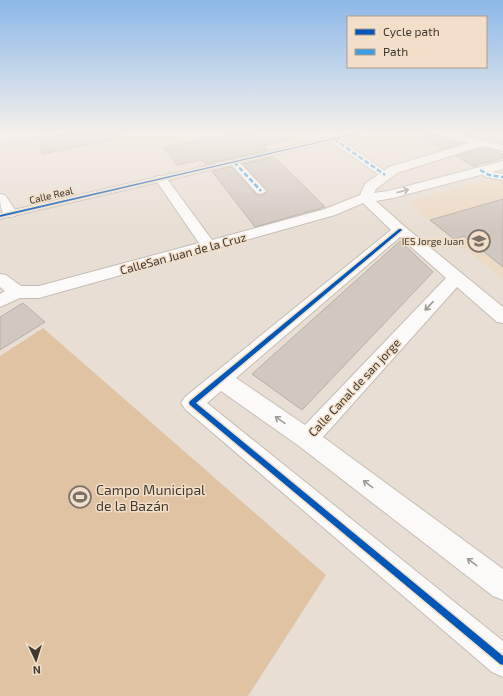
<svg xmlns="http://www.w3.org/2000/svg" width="503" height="696" font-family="'Exo 2',sans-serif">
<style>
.built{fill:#ecdac5}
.green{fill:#dfc3a3}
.building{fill:#d1c8bf;stroke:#b8afa6}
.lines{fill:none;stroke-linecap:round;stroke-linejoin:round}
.pedestrian-casing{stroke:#c5bdb4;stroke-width:2}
.minor-casing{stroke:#c5bdb4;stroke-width:2}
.tertiary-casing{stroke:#c5bdb4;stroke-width:2}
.pedestrian{fill:#fcfaf8;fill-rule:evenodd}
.minor{fill:#fcfaf8;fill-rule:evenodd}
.tertiary{fill:#fcfaf8;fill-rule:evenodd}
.tram{stroke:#cfccc9;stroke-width:1}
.quiet{stroke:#3f9ee1;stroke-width:2.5;stroke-dasharray:5 2.5;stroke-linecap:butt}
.cycleway-casing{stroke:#f3dfc9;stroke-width:3}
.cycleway{fill:#0057b8;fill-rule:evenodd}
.oneway{stroke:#9e9a94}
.labels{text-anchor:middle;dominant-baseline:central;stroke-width:3;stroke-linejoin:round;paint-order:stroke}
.far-street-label{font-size:10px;fill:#403930;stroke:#f3dfc9}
.far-poi-label{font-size:10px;fill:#403930;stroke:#f3dfc9;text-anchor:end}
.street-label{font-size:12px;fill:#403930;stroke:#f3dfc9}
.near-poi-label{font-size:14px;fill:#403930;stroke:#f3dfc9;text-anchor:start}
</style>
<rect width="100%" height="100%" fill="#e9ded3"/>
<path class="built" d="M496,178L503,179V279L406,202Z"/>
<path class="green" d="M43,328L326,575L248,696H0V356Z"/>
<path class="building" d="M78,132H120V138L42,154L40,139Z
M248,132H261L287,140L262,146L267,150L206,164L202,160L177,165L164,147Z
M420,132L433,135L463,143L443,149L419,135Z
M482,148L493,150L503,155V158L473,166L456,156Z
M274,157L309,191L325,207L255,227L212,171L231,167L256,194L262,195L267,192V190L243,164Z
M503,199V267L464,236L454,239L430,220Z
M400,241L433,272L302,410L252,374Z
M23,303L45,322L0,350V317Z"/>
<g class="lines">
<g class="pedestrian-casing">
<path id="pedestrian" d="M354,132H367L366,134L341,140L388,173L390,175L388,177H382L332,142L240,163L266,191L261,194L257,193L232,165L0,219V213Z
M480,167L492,172L503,174V180L486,177L475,170Z"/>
</g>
<g class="minor-casing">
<path id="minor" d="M316,132H328L339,139L334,142L317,134Z
M433,132H449L503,145V151L482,146L397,173L376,189L374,193L388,191L503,161V169L393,198L376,201L405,227L503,307V323L497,322L457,287L323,437L503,569V600L493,596L299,446L221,391L207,403L503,641V677L492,672L185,409L181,403L185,397L391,230L363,203L335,215L39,298H20L0,307V294L5,291L0,287V274L6,275L21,286H39L199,243L155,179L157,176H165L212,240L325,209L360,195L365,184L389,167L469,143L434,134ZM400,237L446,278L305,425L236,378Z
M0,194L5,195L17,213L15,216L10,217L5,216C0,208 0,203 0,194Z"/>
</g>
<g class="tertiary-casing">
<path id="tertiary" d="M16,132H42L40,135L36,136L0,142V134Z"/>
</g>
<use href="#pedestrian" class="pedestrian"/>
<use href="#minor" class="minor"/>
<use href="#tertiary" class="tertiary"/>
<path class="tram" d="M0,218L370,132"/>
<path class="quiet" d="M334,139L385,175
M234,162L261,191
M480,170L489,175L503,177"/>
<g class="cycleway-casing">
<path id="cycleway" d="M361,132H364L0,217V215Z
M399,229H401L402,230L196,403L503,656V665L500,664L190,405L189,403L190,401Z"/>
</g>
<use href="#cycleway" class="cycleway"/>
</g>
<defs><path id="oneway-shaft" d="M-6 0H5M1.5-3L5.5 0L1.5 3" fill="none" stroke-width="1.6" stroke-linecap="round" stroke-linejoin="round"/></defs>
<g class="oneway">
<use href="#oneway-shaft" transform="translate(403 191) rotate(-15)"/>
<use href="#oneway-shaft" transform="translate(429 306) rotate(133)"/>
<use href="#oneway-shaft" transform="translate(280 420) rotate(-145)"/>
<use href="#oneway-shaft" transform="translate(368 484) rotate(-143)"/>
<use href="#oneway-shaft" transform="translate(472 562) rotate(-143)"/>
</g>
<linearGradient id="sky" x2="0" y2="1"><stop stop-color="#8bb8e8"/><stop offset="0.58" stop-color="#f5f0eb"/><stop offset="1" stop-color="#f5f0eb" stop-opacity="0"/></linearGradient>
<rect width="503" height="229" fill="url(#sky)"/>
<defs>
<g id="school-ring" transform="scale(1.15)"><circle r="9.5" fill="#f3dfc9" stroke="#7b7369" stroke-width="1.5"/><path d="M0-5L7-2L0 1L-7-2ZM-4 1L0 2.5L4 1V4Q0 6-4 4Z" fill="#7b7369"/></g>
<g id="stadium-ring" transform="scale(1.15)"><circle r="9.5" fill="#f3dfc9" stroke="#7b7369" stroke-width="1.5"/><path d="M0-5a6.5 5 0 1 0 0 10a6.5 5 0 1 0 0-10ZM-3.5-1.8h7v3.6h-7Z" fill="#7b7369"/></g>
</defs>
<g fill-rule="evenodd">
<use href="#school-ring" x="479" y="241"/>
<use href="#stadium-ring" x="80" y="497"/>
</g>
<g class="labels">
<g class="far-street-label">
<text transform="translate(51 195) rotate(-13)">Calle Real</text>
</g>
<g class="far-poi-label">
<text x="464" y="241">IES Jorge Juan</text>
</g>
<g class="street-label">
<text transform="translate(183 253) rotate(-15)">CalleSan Juan de la Cruz</text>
<text transform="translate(354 387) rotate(-47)">Calle Canal de san jorge</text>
</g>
<g class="near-poi-label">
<text x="96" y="489">Campo Municipal<tspan x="96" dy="16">de la Bazán</tspan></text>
</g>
</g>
<rect x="347" y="16" width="140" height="52" fill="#f3dfc9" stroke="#ab9d8c"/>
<rect x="355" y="29" width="20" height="6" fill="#0057b8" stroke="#ab9d8c"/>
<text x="383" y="36" font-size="12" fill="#403930">Cycle path</text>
<rect x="355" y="49" width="20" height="6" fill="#3f9ee1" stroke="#ab9d8c"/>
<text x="383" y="56" font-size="12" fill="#403930">Path</text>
<g transform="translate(36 660) rotate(176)" stroke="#f3dfc9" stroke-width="3" paint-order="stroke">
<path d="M0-3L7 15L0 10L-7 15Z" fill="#403930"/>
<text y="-6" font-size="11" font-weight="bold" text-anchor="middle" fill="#403930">N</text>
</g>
</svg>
